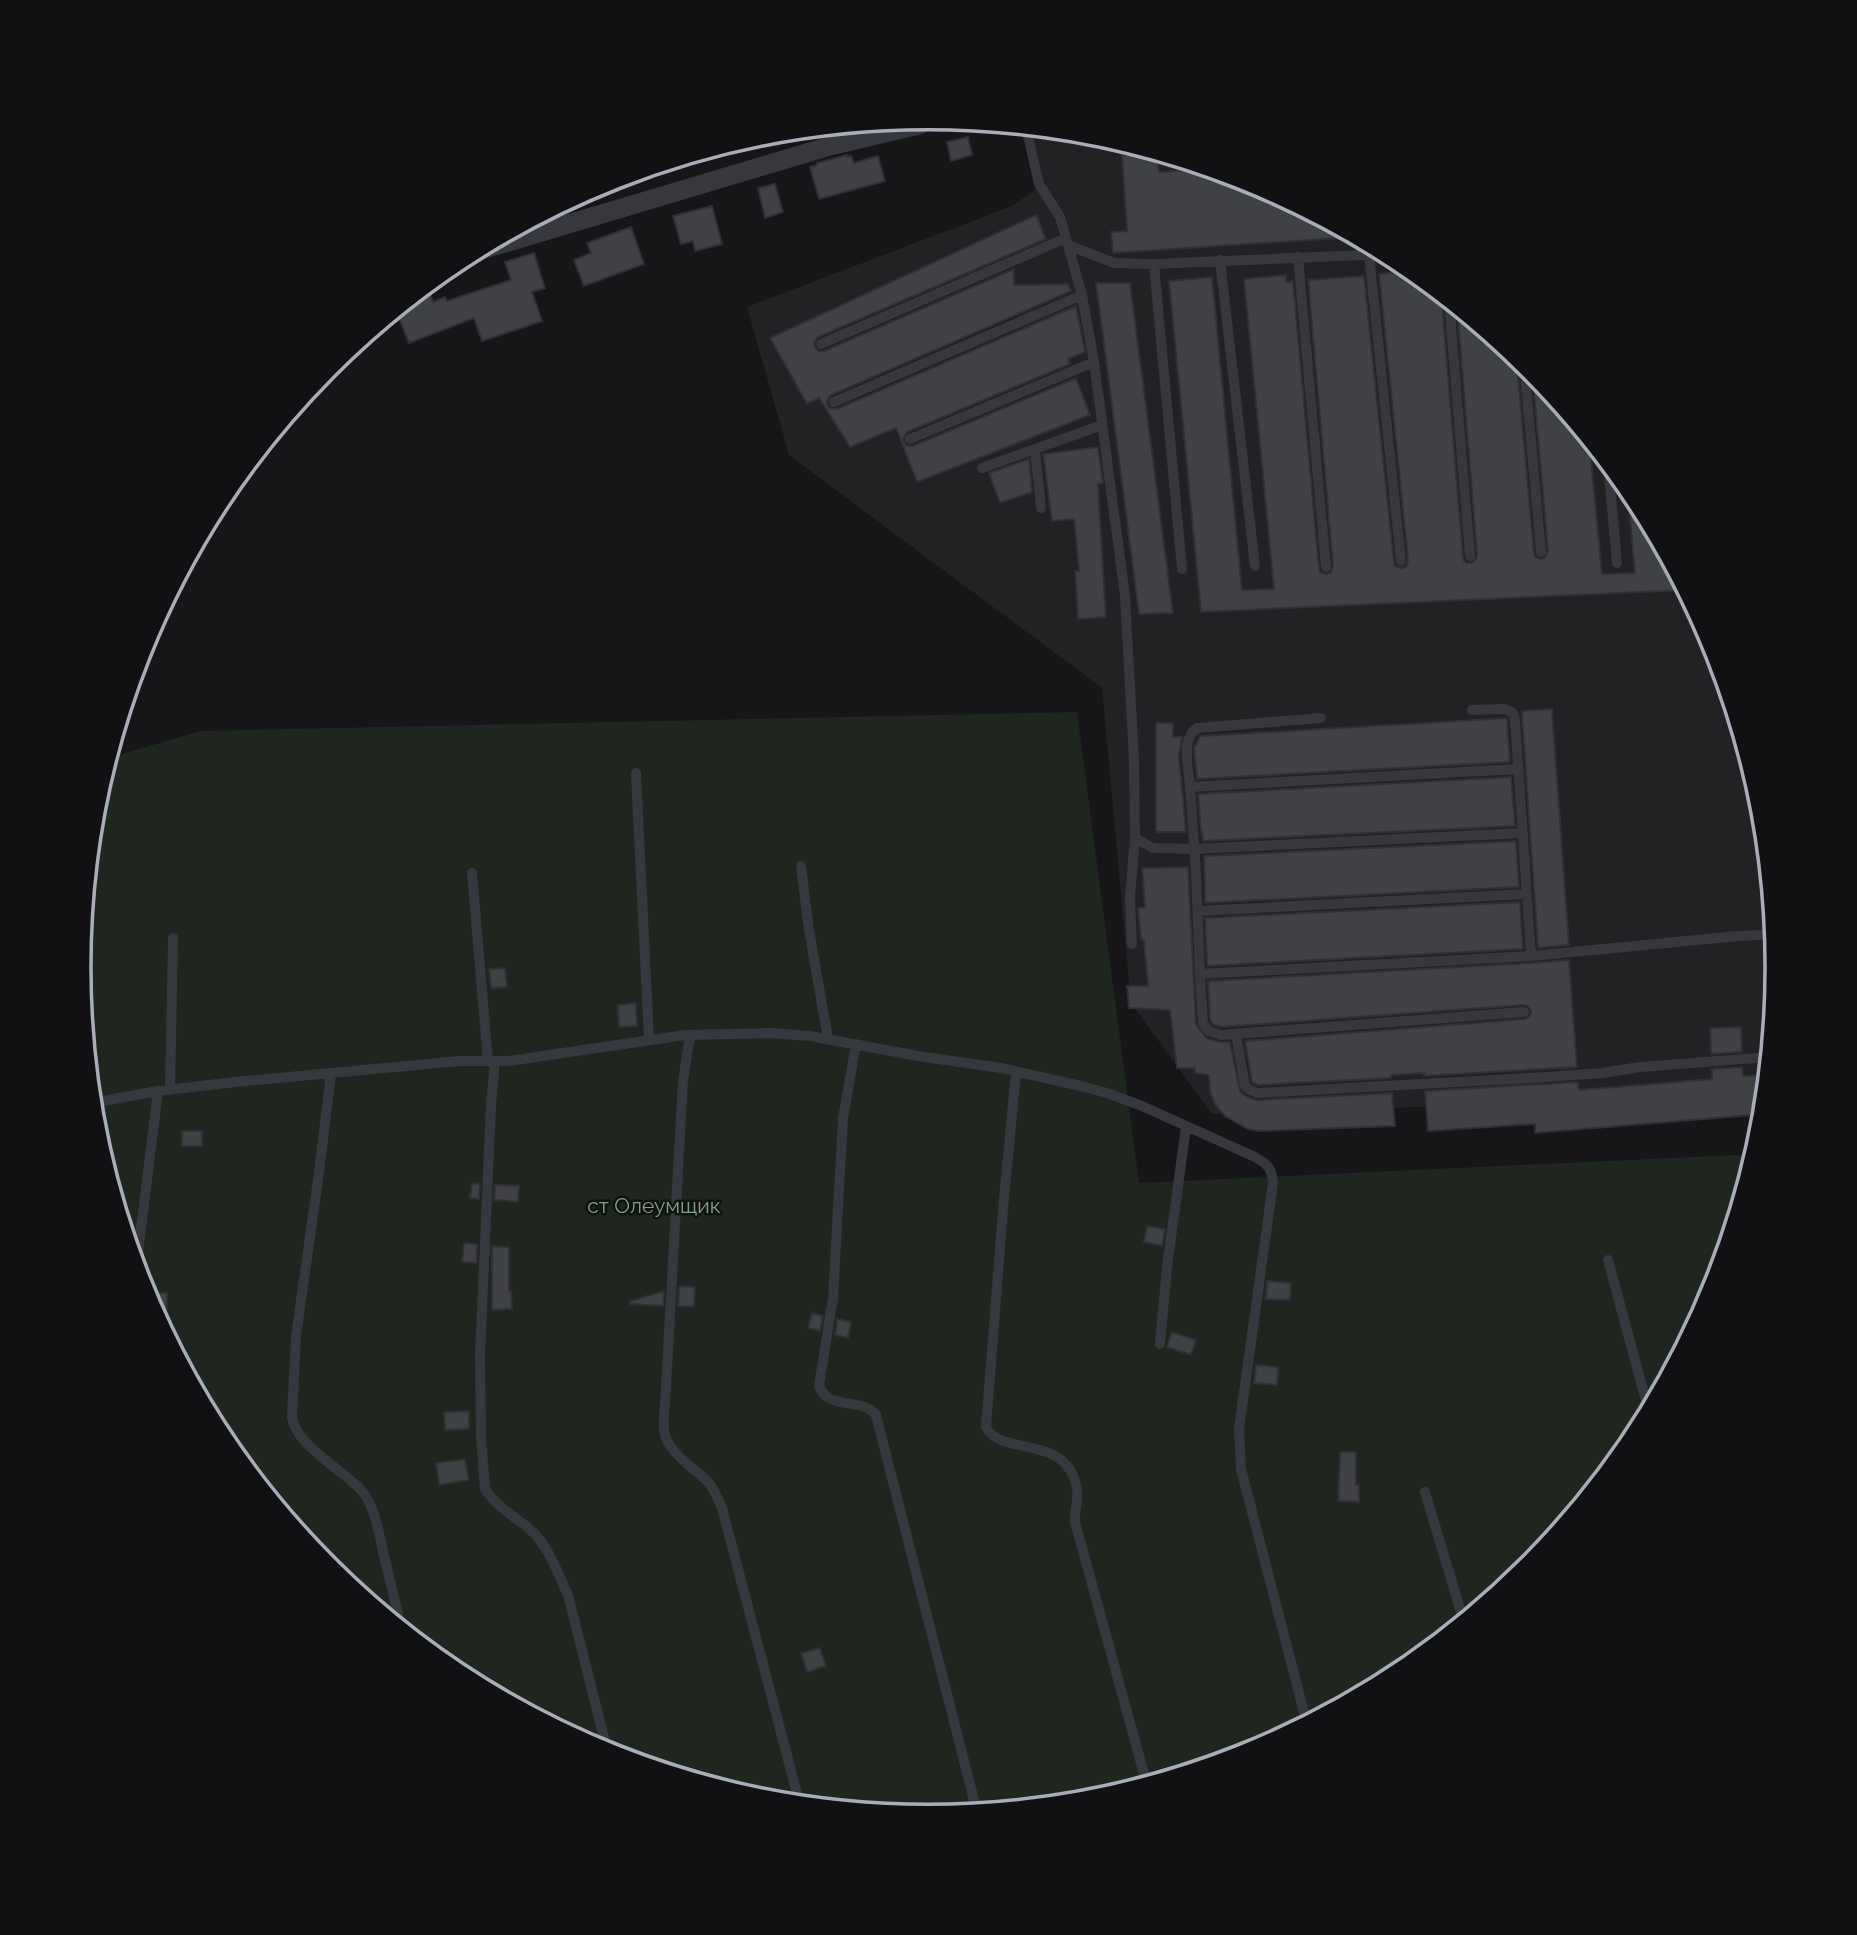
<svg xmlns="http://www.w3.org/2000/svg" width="1857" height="1935" font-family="Raleway,sans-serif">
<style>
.built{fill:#222225}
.green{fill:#1e261f}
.building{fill:#404145;stroke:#303034;stroke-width:2}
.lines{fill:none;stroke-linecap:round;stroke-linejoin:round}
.service{stroke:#37383d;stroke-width:10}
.minor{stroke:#37383d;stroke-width:19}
.labels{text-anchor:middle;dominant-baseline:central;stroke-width:5;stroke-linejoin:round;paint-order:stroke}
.park-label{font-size:21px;fill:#7fa381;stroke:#111113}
.rim{fill:none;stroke:#a8adb8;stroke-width:3.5}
</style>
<rect width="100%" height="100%" fill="#161618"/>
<path class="built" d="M1032,128L1095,134L1254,183L1401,261L1530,367L1635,496L1714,643L1762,802L1778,968L1766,1095L1212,1114L1131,1003L1102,688L789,455L747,307L1012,206L1042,185Z"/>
<path class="green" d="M1077,712L1139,1183L1756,1154L1713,1293L1635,1440L1529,1569L1400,1674L1253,1753L1094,1801L928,1817L762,1801L603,1752L456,1674L327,1568L222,1439L143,1292L95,1133L79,968L95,801L108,758L201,731Z"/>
<path class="building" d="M839,127L840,131L810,139L808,130Z
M968,137L972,155L951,161L947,142Z
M1157,153L1159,172L1210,169L1254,183L1356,237L1113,253L1111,232L1127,231L1122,155Z
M847,155L848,157L851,156L854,163L878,156L885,181L819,199L810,167L817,165V163Z
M775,184L783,212L765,218L758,188Z
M712,206L722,244L695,251L693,241L681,244L673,216Z
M1036,215L1046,239L818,337L814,342L815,348L819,351H824L1014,269V285L1068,284L1071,291L831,395L828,398L827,404L830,408L837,409L1076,306L1085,352L1068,359L1070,364L907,432L903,439L906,445L913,446L1076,378L1090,415L917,482L896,428L850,447L819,398L807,404L770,338Z
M631,227L644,264L584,286L574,260L591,253L587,243Z
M534,253L545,288L532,292L542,321L482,341L474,318L409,343L396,310L409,300L430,292L433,302L445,297L447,301L511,280L505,262Z
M1413,271L1444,296L1442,302L1463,557L1464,561L1467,563L1474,562L1477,555L1457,307L1519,358L1517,364L1534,553L1535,557L1541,559L1545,558L1548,551L1532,370L1589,439L1602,574L1635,573L1627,486L1635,496L1686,590L1201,612L1169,281L1212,277L1242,590L1274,589L1244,279L1286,275V282L1293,281L1319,568L1320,572L1326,574L1331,573L1333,566L1308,280L1364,276L1394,562L1395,566L1401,568L1406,567L1408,560L1379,274Z
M1096,283H1130L1173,613L1139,614Z
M1098,447L1103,483L1098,484L1106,617L1078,619L1075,571H1079L1074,519L1052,521L1043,454Z
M1029,459L1032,492L1000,503L989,473Z
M1552,709L1569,945L1538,948L1522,717V711Z
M1507,718L1510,762L1197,779L1194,748L1200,736Z
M1156,723H1173V737H1182L1179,756L1186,832H1156Z
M1511,777L1515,826L1203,841L1202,832H1201L1198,794Z
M1516,841L1519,887L1205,903L1204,856Z
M1188,867L1196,1024L1206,1038L1219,1042H1230L1240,1091L1247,1097L1257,1100L1392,1093L1395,1126L1259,1131L1248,1129L1225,1116L1216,1106L1210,1092L1209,1075L1195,1073V1068H1177L1170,1010L1129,1008L1127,986H1148L1144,940H1141L1138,908L1145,907L1142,868Z
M1520,902L1523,949L1207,966L1205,918Z
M1569,960L1577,1067L1424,1076V1073L1391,1075V1078L1258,1085L1252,1082L1245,1041L1525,1019L1530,1016L1531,1011L1528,1006L1523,1005L1222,1027L1214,1025L1210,1020L1208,981L1531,963Z
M505,968L507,987L491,988L489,969Z
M636,1003L637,1026L619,1027L618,1005Z
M1741,1027L1742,1052L1711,1054L1710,1028Z
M1742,1067L1743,1076L1762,1075L1764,1114L1535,1133V1124L1428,1131L1425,1091L1578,1082L1579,1090L1712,1079V1069Z
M182,1131H202V1146H182Z
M472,1183L480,1184L479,1199L470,1198Z
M495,1185L519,1186L518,1202L494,1200Z
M1147,1226L1165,1229L1162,1246L1144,1242Z
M464,1243L477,1244V1263L462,1262Z
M492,1246L509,1247V1291H511L512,1309L492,1310Z
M1267,1281L1291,1283L1290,1300L1266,1299Z
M682,1286L695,1287L694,1307L678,1306L679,1287Z
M664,1291L663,1306L630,1304V1301Z
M143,1292L167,1293V1309H152Z
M812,1313L823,1316L820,1331L808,1328Z
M837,1319L851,1322L848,1338L835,1335Z
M1172,1332L1196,1340L1191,1355L1167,1347Z
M1256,1365L1278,1367L1277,1385L1254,1383Z
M469,1411V1429L445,1430L444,1412Z
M1340,1452H1356V1485H1359V1502L1338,1501Z
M465,1459L469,1480L439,1485L436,1463Z
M820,1648L826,1666L807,1672L801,1653Z"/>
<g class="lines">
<path class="service" d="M1026,127L1039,184L1060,217L1068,245L1114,263L1154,264L1387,254
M1068,245L1082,295L1094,362L1125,596L1134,760L1135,838L1153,848L1194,849L1523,833
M1369,254L1401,561
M1298,257L1326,567
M1220,260L1255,566
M1154,264L1182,569
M1449,301L1470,556
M821,344L1066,238
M1524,363L1541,552
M834,402L1082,295
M910,439L1094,362
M1035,449L1041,508
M1608,463L1617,563
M982,468L1102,425
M1472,710L1505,709L1513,713L1515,720L1531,956
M1518,769L1190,787L1196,873L1200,974L1531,956L1738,936L1775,934
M636,773L649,1040
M1190,787C1189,770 1180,739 1197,728L1321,718
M801,866L809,930L828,1039
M472,873L488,1061
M1198,911L1527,894
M1132,944L1130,897L1135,838
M1200,974L1203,1023L1209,1031L1221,1035L1524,1012
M1236,1034L1245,1086L1250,1090L1257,1093L1531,1078L1602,1073L1640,1067L1769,1057
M690,1035L683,1081L665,1405C664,1415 662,1428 666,1438C674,1457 696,1469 709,1483C715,1491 718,1499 722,1508L800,1805
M856,1044L843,1118L833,1298L819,1386C828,1411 862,1397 876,1415L977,1812
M495,1061L491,1105L480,1355L481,1438L485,1489C497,1508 518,1518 534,1533C550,1550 558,1574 568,1595L608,1754
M1016,1072L1003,1210L986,1427C1002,1458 1067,1432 1077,1489C1079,1500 1074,1511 1075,1522L1147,1785
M331,1074L318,1180L296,1336L292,1417C296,1446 342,1469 361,1490C376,1507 379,1535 384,1556C390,1581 396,1605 402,1630
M170,1089L173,938
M92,1103L158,1091L235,1082L460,1061H509L685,1035L771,1033L810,1036L918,1056L1001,1068L1085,1087L1107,1093L1142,1106L1255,1157C1267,1164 1272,1168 1273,1183L1239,1429L1241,1469L1307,1724
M1608,1260L1649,1412
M136,1269L158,1091
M1160,1344L1167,1267L1186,1127
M1425,1492L1464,1622"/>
<path class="minor" d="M471,253L830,146L919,125"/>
</g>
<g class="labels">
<g class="park-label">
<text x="654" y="1205">ст Олеумщик</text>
</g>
</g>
<path d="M0 0H1857V1935H0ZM91 967a837 837 0 1 1 1674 0a837 837 0 1 1-1674 0Z" fill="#111113" fill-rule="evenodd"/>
<path class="rim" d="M91 967a837 837 0 1 1 1674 0a837 837 0 1 1-1674 0Z"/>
</svg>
